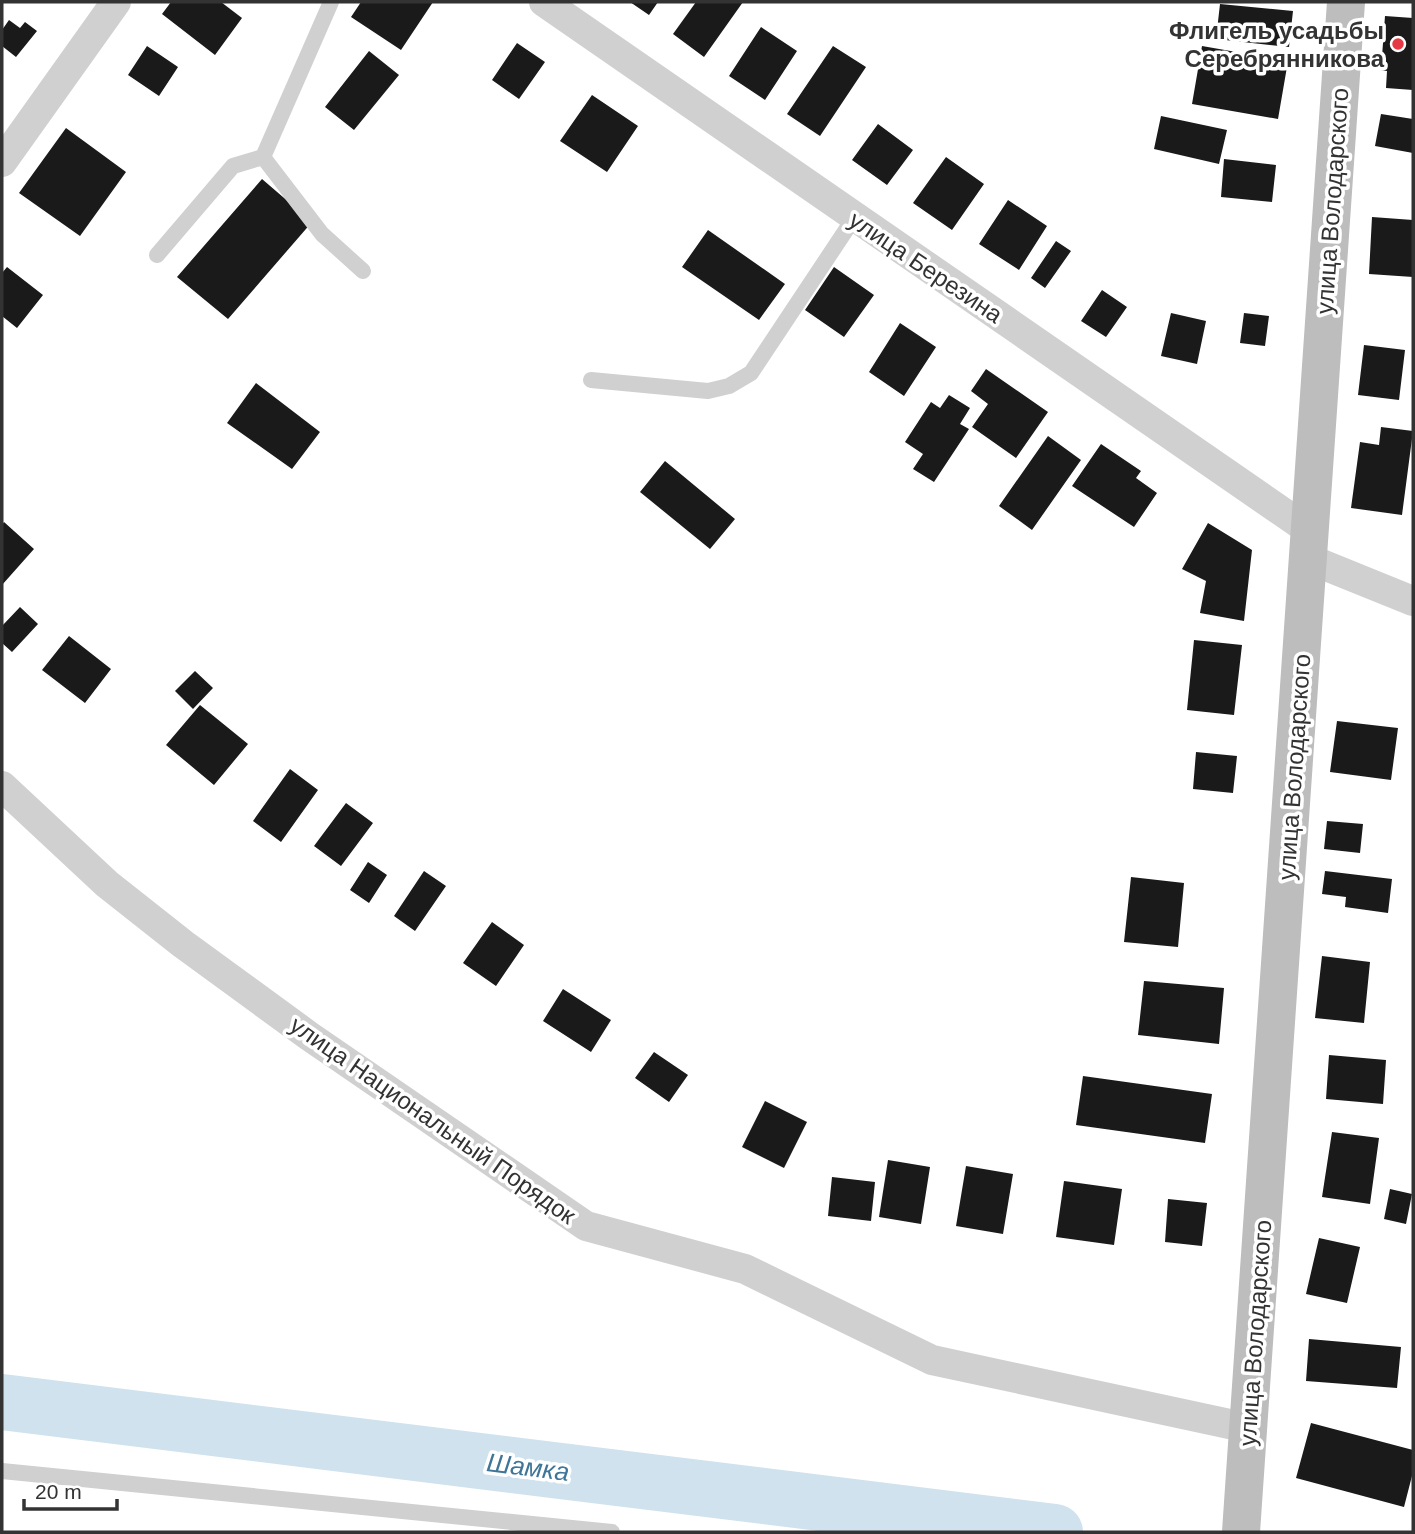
<svg xmlns="http://www.w3.org/2000/svg" width="1415" height="1534" font-family="Arial,sans-serif">
<style>
.lines{fill:none;stroke-linecap:round;stroke-linejoin:round}
.river{stroke:#cfe2ee;stroke-width:56}
.building{fill:#1a1a1a}
.service{stroke:#d0d0d0;stroke-width:16}
.minor{stroke:#d0d0d0;stroke-width:30}
.secondary{stroke:#bdbdbd;stroke-width:38}
.poi-dot{fill:#e63946;stroke:#fff;stroke-width:2.5}
.labels{text-anchor:middle;dominant-baseline:central;stroke-width:7;stroke-linejoin:round;paint-order:stroke}
.poi-label{font-size:24px;font-weight:bold;fill:#333;stroke:#fff;text-anchor:end}
.street-label{font-size:24px;fill:#333;stroke:#fff}
.water-label{font-size:26px;font-style:italic;fill:#3f7597;stroke:#fff}
</style>
<rect width="100%" height="100%" fill="#fff"/>
<g class="lines">
<path class="river" d="M2,1402L1055,1532"/>
</g>
<path class="building" d="M171,2H221L242,18L215,55L162,14Z
M361,2H433L401,50L351,17Z
M630,2H658L649,15Z
M696,2H743L704,57L673,34Z
M1220,4L1293,11L1289,47L1216,39Z
M1385,16L1413,18V90L1386,88L1387,71L1381,70Z
M9,20L20,28L25,22L37,31L16,57L2,46V30Z
M761,27L797,51L765,100L729,76Z
M517,43L545,62L519,99L492,80Z
M147,46L178,67L159,96L128,75Z
M833,46L866,67L820,136L787,114Z
M1202,46L1288,61L1278,119L1192,104Z
M369,51L399,75L354,130L325,107Z
M592,95L638,126L607,172L560,141Z
M1381,114L1413,119V153L1375,146Z
M1161,116L1227,130L1219,164L1154,149Z
M878,124L913,150L887,185L852,160Z
M66,128L126,172L80,236L19,193Z
M946,157L984,184L952,230L913,203Z
M1224,159L1276,165L1272,202L1221,197Z
M262,179L312,222L228,319L177,277Z
M1008,200L1047,226L1019,270L979,244Z
M1372,217L1413,220V277L1369,274Z
M708,230L785,284L759,320L682,267Z
M1056,241L1071,251L1045,288L1031,278Z
M7,267L43,295L17,328L2,316V273Z
M834,267L874,295L844,337L805,310Z
M1102,290L1127,307L1106,337L1081,321Z
M1171,313L1206,321L1197,364L1161,356Z
M1244,313L1269,316L1265,346L1240,343Z
M900,323L936,347L904,396L869,372Z
M1364,345L1405,350L1399,400L1358,395Z
M986,369L1048,412L1016,458L972,427L988,404L971,391Z
M256,383L320,432L292,469L227,423Z
M949,395L970,408L960,424L969,429L934,482L913,469L923,454L905,442L931,402L940,408Z
M1381,427L1413,431L1402,515L1351,508L1360,442L1379,445Z
M1048,436L1081,460L1032,530L999,506Z
M1101,444L1141,471L1136,478L1157,493L1134,527L1072,486Z
M665,461L735,519L710,549L640,492Z
M4,522L34,549L2,585V525Z
M1208,523L1252,550L1244,621L1200,613L1206,581L1182,569Z
M20,607L38,624L12,652L2,643V626Z
M69,636L111,669L85,703L42,670Z
M1194,640L1242,645L1234,715L1187,710Z
M195,671L213,688L193,709L175,691Z
M200,705L248,744L214,785L166,745Z
M1337,721L1398,728L1391,780L1330,772Z
M1196,752L1237,756L1233,793L1193,789Z
M290,769L318,790L281,842L253,821Z
M346,803L373,823L341,866L314,846Z
M1327,821L1363,824L1360,853L1324,849Z
M368,862L387,875L369,903L350,890Z
M424,871L446,886L415,931L394,916Z
M1325,871L1392,879L1388,913L1345,907L1346,897L1322,894Z
M1131,877L1184,883L1178,947L1124,942Z
M492,922L524,945L496,986L463,963Z
M1322,956L1370,962L1364,1023L1315,1018Z
M1144,981L1224,988L1219,1044L1138,1035Z
M563,989L611,1020L591,1052L543,1021Z
M654,1052L688,1075L669,1102L635,1078Z
M1329,1055L1386,1060L1383,1104L1326,1099Z
M1083,1076L1212,1094L1205,1143L1076,1125Z
M765,1101L807,1122L784,1168L742,1147Z
M1332,1132L1379,1138L1370,1204L1322,1197Z
M888,1160L930,1167L921,1224L879,1217Z
M966,1166L1013,1174L1003,1234L956,1226Z
M832,1177L875,1182L871,1221L828,1216Z
M1064,1181L1122,1189L1114,1245L1056,1237Z
M1390,1189L1412,1194L1406,1224L1384,1219Z
M1168,1199L1207,1203L1202,1246L1165,1242Z
M1319,1238L1360,1247L1347,1303L1306,1294Z
M1309,1339L1401,1347L1397,1388L1306,1381Z
M1311,1423L1413,1450V1472L1404,1507L1296,1478Z"/>
<g class="lines">
<path class="service" d="M331,2L263,157L322,234L363,271
M157,255L233,166L263,157
M591,380L708,391L729,386L751,373L854,218
M2,1471L612,1532"/>
<path class="minor" d="M544,2L1310,531
M2,162L116,2
M1309,559L1413,601
M2,786L107,884L183,944L309,1036L586,1226L745,1269L932,1360L1248,1428"/>
<path class="secondary" d="M1241,1532L1346,2"/>
</g>
<circle class="poi-dot" cx="1398" cy="44" r="7"/>
<g class="labels">
<g class="poi-label">
<text x="1384" y="30">Флигель усадьбы<tspan x="1384" dy="28">Серебрянникова</tspan></text>
</g>
<g class="street-label">
<text transform="translate(1332 201) rotate(-86)">улица Володарского</text>
<text transform="translate(926 267) rotate(34)">улица Березина</text>
<text transform="translate(1294 767) rotate(-86)">улица Володарского</text>
<text transform="translate(433 1120) rotate(35)">улица Национальный Порядок</text>
<text transform="translate(1255 1333) rotate(-86)">улица Володарского</text>
</g>
<g class="water-label">
<text transform="translate(528 1467) rotate(7)">Шамка</text>
</g>
</g>
<rect width="1415" height="1534" fill="none" stroke="#333333" stroke-width="7"/>
<path d="M24 1499v10h93v-10" fill="none" stroke="#333333" stroke-width="3.5"/>
<text x="35" y="1499" font-size="21" fill="#333333" stroke="#ffffff" stroke-width="5" paint-order="stroke">20 m</text>
</svg>
